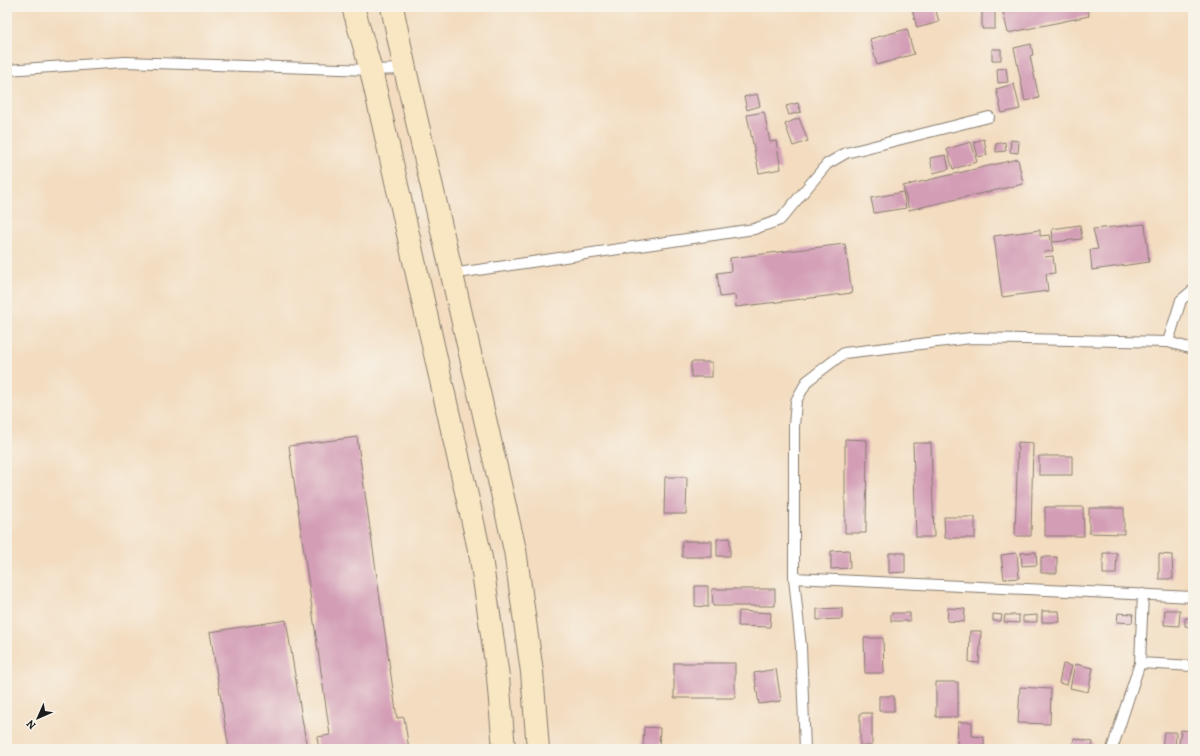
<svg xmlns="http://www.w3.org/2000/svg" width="1200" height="756" font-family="Alegreya,serif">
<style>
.building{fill:#d39db6}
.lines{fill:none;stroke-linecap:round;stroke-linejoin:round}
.service-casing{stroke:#887c6e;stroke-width:12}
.secondary-casing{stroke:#887c6e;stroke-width:24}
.service{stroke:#fff;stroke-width:10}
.secondary{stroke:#f9e7c3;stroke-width:22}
</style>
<rect width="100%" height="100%" fill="#f7f3e8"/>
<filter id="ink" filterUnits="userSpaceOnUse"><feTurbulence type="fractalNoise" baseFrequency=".025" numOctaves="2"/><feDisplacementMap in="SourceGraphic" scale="8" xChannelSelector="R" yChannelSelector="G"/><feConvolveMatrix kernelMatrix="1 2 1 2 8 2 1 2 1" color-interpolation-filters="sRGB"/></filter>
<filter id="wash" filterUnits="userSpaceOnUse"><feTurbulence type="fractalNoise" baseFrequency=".012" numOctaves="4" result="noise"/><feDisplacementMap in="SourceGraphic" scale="16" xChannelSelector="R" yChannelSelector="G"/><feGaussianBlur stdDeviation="0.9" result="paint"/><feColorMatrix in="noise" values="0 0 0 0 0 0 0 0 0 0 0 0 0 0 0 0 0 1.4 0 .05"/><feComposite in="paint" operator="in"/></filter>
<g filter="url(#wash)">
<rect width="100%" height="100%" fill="#f3dcbf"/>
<g id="blocks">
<path class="building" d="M921,7H935L939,22L917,28L912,9Z
M1002,7H1087L1089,16L1008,33Z
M982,11H995V29H982Z
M907,29L914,54L877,65L870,39Z
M1031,44L1033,55L1030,56L1039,98L1025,101L1014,48Z
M992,49H1001V60H992Z
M1006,68L1008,82L998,83L997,69Z
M1014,84L1020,109L1002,113L996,89Z
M757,94L760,106L747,110L744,97Z
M798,103L801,112L789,115L786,106Z
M764,112L770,142L776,141L781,169L759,173L747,115Z
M799,118L808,141L793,146L785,124Z
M984,139L987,155L978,157L974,142Z
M1011,140L1019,141L1018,153L1010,152Z
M971,142L977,162L953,169L947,149Z
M1005,142L1006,151L996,152V144Z
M946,155L949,169L933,173L930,158Z
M1018,159L1023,184L909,210L903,186Z
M903,192L906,208L874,213L871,198Z
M1145,224L1149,262L1092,270L1090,250L1098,249L1093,229Z
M1080,225L1082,239L1053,242L1052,229Z
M1040,230V236L1050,235L1053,251L1044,252L1045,257L1053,256L1055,273L1046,274L1048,291L1002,297L994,236Z
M845,244L852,293L736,307L735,295L720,297L717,273L731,271L730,258Z
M691,362H712V377H691Z
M357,437L397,718L404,717L409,749H319L317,737L330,735L289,446Z
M845,439L867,440L866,533H845Z
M1018,442L1033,443L1031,536H1015Z
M913,443H931L934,537H916Z
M1039,456H1072V475H1039Z
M665,477H687L686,514H664Z
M1045,507H1083L1084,536H1045Z
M1089,508H1124V534L1089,533Z
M944,517H975V538H945Z
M730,538V556H717V539Z
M682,541H712V557H682Z
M849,550L850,568L831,569V551Z
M1036,552L1037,565L1022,566L1021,553Z
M889,553H905V572L889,573Z
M1017,553L1019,578L1004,579L1001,555Z
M1103,553H1117L1116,574H1103Z
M1159,554L1172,555L1173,579H1159Z
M1041,557H1057V573H1041Z
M695,586H708V607L695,606Z
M712,589H775V606H713Z
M842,608V619L817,620V609Z
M948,608L965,609L964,622L947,621Z
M1165,610H1180L1179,626L1164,625Z
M739,611L771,613L770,627L738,626Z
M1042,611H1059L1060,622H1042Z
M891,613H910V621H891Z
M1118,613L1133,614L1132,623L1117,622Z
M993,614L1002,615L1001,621H993Z
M1005,615H1019V623L1004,622Z
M1037,615V622H1023V616Z
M1185,618H1193V627L1185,626Z
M286,620L307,749H229L210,632Z
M970,631H981L979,663L969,662Z
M864,638H883L884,673H865Z
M674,663H735V698H674Z
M1063,664L1072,666L1067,685L1059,683Z
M1075,664L1093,668L1088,692L1070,688Z
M776,669L781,701L759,704L754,673Z
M936,682H958V717H936Z
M1020,687L1051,689L1050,724L1018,723Z
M879,696H894V711H879Z
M860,713H872V746H860Z
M958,722H972V736L984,737V749H957Z
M644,727L660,728L659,749H643Z
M1181,730L1193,731V749H1178Z
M1164,732H1176L1175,749H1162Z
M1074,738L1093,742L1092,749H1072Z
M1050,744L1067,748V749H1049Z
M664,746L679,747V749H664Z"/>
</g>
</g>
<g filter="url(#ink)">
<use href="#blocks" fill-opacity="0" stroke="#887c6e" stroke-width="1"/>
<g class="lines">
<g class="service-casing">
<path id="service" d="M7,70L125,62L371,70L405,69
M451,274L754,229L780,220L827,164L846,153L989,117
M1168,342L1181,300L1193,290
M794,578L1193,597
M1140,663L1193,666
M805,749L801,647L794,578V426L796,401L807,381L844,353L971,338L1168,342L1193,349
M1112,749L1140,663L1143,594"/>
</g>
<g class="secondary-casing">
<path id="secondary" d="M353,7L371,70L481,558L498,677L504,749
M392,7L405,69L515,550L532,672L538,749"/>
</g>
<use href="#service" class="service"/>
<use href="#secondary" class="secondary"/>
</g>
</g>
<rect width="1200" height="756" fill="none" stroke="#f7f3e8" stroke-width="24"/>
<g transform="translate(38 718) rotate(225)" stroke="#f7f3e8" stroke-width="3" paint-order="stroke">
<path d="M0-3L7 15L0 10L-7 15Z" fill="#1c1c1c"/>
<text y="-6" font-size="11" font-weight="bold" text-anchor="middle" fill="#1c1c1c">N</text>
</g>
</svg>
